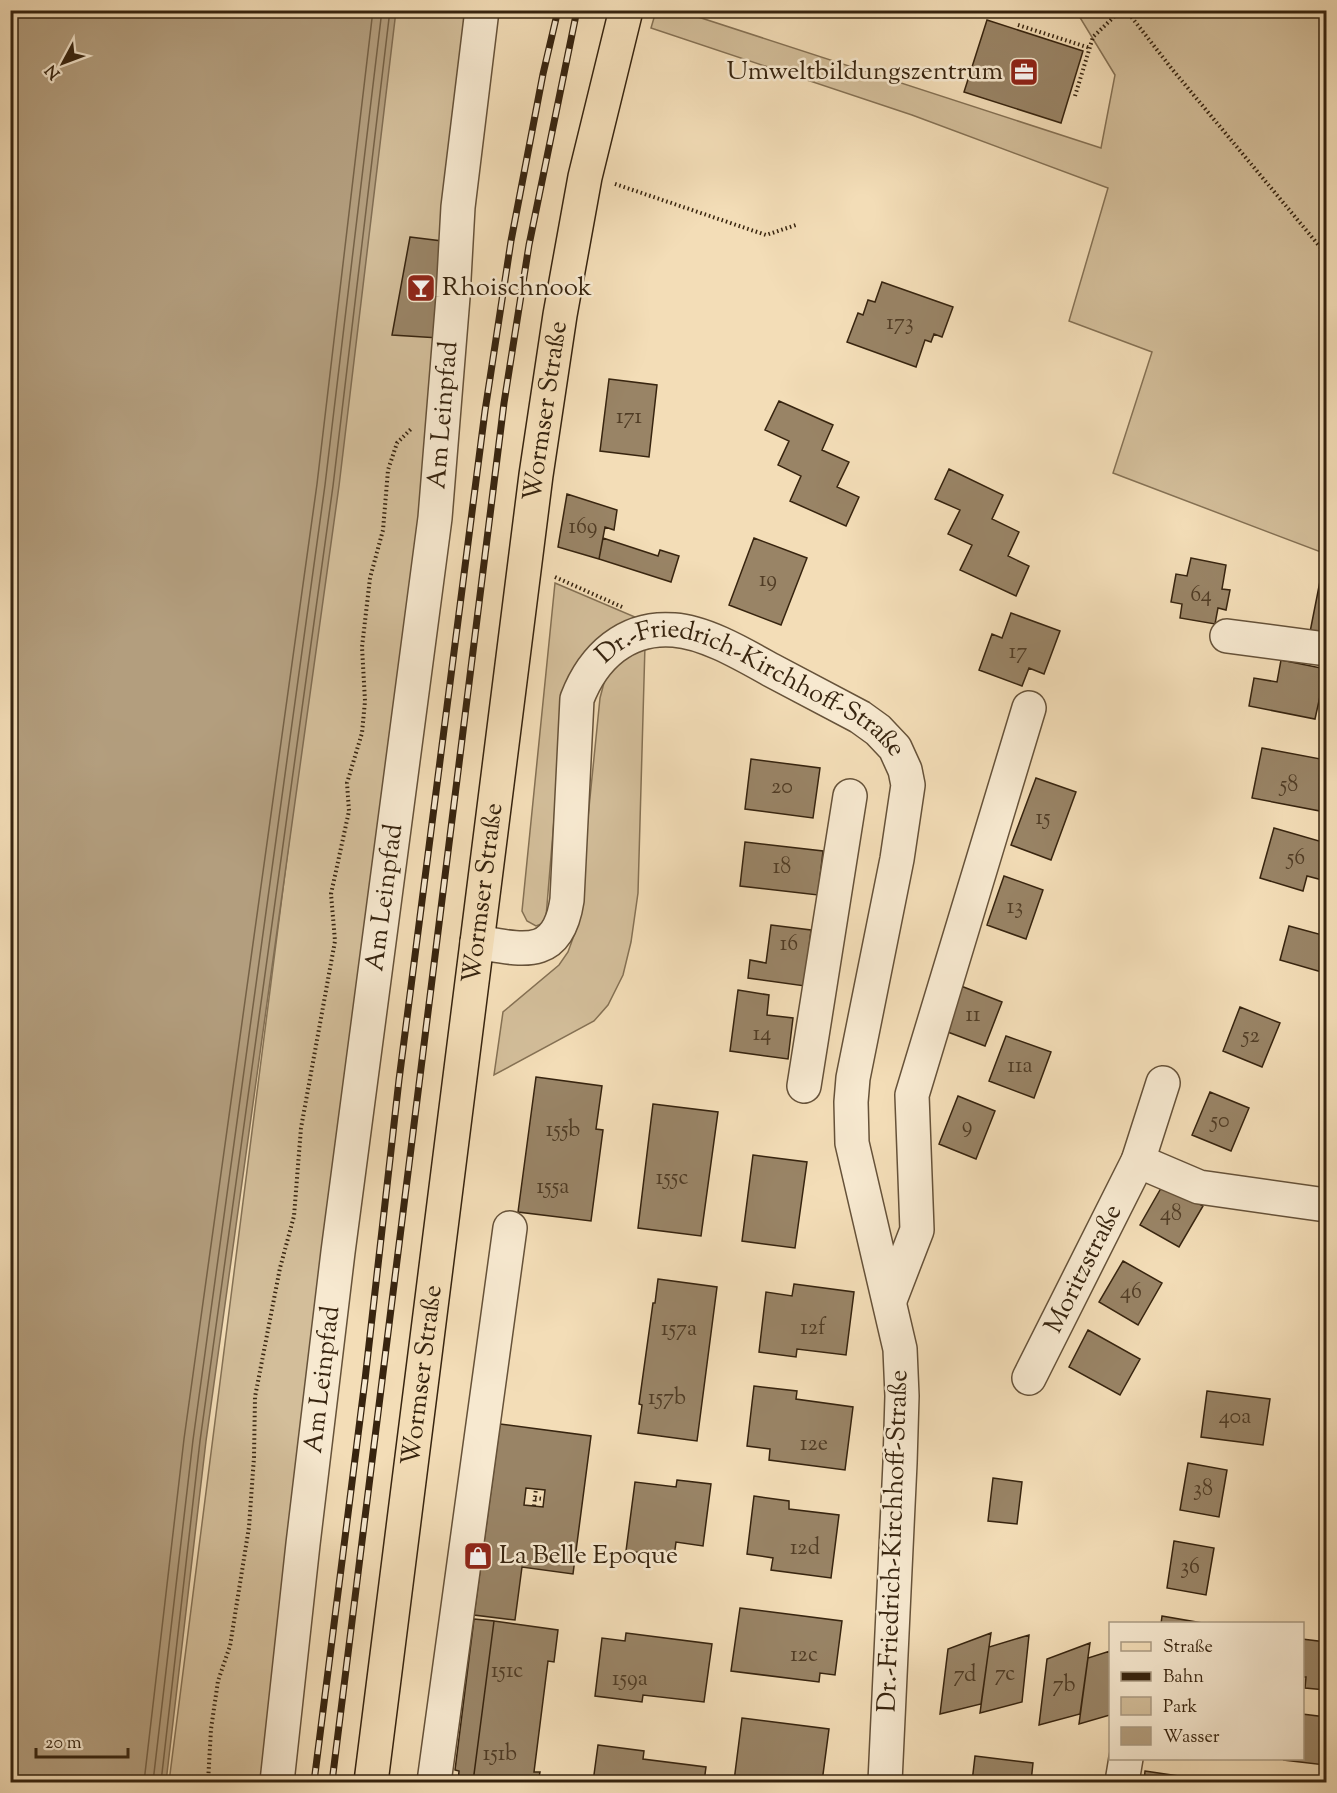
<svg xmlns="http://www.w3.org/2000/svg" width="1337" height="1793" font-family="'Sorts Mill Goudy',serif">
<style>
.green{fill:#d3be9a;stroke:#857154;stroke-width:1.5}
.water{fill:#b39e7e;stroke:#816d52;stroke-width:1.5}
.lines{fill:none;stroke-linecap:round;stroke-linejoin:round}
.shore{stroke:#756146;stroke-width:1.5}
.building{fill:#998466;stroke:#37240f;stroke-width:1.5;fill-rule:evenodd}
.minor-casing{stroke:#665239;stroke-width:36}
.major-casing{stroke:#37240f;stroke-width:36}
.path{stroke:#37240f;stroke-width:4;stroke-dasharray:1.5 3;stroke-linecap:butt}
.minor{stroke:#f7e9d0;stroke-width:33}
.major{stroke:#f3ddb7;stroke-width:33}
.rail-casing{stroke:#37240f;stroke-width:7}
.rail{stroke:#f7e9d0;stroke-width:4.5;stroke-dasharray:14;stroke-linecap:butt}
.labels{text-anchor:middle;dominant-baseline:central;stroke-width:5;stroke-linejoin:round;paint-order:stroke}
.number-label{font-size:22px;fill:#503c25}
.poi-label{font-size:26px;fill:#37240f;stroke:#f7e9d0;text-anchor:start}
.street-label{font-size:26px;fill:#37240f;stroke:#f7e9d0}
</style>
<rect width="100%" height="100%" fill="#f3ddb7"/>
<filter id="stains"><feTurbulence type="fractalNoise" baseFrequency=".00333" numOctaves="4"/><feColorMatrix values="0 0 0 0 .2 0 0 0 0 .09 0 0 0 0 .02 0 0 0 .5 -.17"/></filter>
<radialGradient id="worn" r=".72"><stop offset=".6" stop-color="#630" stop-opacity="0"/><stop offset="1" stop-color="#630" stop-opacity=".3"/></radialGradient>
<path class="green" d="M395,11H472L427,476L265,1782H169Z
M656,11H684L686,13L1101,148L1115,75L1076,11H1326V554L1113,473L1152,352L1069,321L1108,188L912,115L651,28Z
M555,583L642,620L563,711L546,917L544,923L536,926L527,921L522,911Z
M645,645L638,893L631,942L623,975L608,1005L594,1021L494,1075L503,1012L559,965L568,952L577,927L600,698L605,679L618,659Z"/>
<path class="water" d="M11,10L396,11L339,486L206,1441L166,1782H11Z"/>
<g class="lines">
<path class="shore" d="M144,1782L184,1439L317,484L373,10
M153,1782L193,1440L325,485L382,10
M161,1782L200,1441L333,486L390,10"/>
</g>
<path class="building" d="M987,20L1083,51L1061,123L964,92Z
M410,237L442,241L439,338L392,335Z
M882,282L953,307L942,337L934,334L931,342L925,340L916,367L847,342L858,313L863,315L868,300L875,302Z
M609,379L657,385L649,457L600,451Z
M779,401L833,425L822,450L849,462L837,487L859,497L846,526L790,501L801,476L778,465L789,441L765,430Z
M949,469L1003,495L992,519L1019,532L1008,556L1029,566L1016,596L960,570L972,545L948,534L960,510L935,499Z
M567,494L617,510L614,530L605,527L599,559L558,547Z
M603,538L658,556L660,550L679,556L671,582L599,559Z
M754,538L807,558L781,625L729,605Z
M1191,558L1226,565L1222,589L1230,590L1226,610L1218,608L1215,624L1180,618L1182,604L1171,602L1176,574L1187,576Z
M1323,566H1326V636L1310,632Z
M1011,613L1060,631L1044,674L1029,668L1022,686L979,670L992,634L1002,638Z
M1281,660L1326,669L1315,719L1249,706L1254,678L1277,682Z
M1262,748L1326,760V774L1320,811L1252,798Z
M751,759L820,768L813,818L745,809Z
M1036,778L1076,792L1051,860L1011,845Z
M1274,828L1326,843V881L1307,876L1303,891L1260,878Z
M745,842L823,851L818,895L740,886Z
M1004,876L1043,890L1026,939L987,925Z
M771,925L811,930L805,986L748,978L750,960L766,963Z
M1289,926L1326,936L1325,973L1280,960Z
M961,986L1002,1002L985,1046L945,1031Z
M738,990L769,995L767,1015L793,1018L788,1059L730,1051Z
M1240,1007L1280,1023L1262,1067L1223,1051Z
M1006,1036L1051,1052L1034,1098L989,1081Z
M536,1077L602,1086L596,1129L603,1130L591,1221L518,1212Z
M1210,1092L1249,1108L1231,1151L1192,1135Z
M958,1096L995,1111L976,1159L939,1144Z
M653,1104L718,1112L701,1236L638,1228Z
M753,1155L807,1162L795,1248L742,1241Z
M1164,1183L1203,1206L1179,1247L1140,1225Z
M1123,1261L1162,1283L1138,1325L1099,1302Z
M658,1279L717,1287L697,1441L638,1433L642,1405L639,1404L653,1303H655Z
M794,1284L854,1292L846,1355L797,1349L796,1357L759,1352L766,1292L792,1296Z
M1088,1330L1140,1359L1120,1395L1069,1367Z
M1326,1330V1367H1321Z
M754,1386L797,1391L796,1399L853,1407L845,1470L769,1460L770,1449L747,1446Z
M1207,1391L1270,1399L1263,1445L1201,1437Z
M500,1424L591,1436L573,1574L522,1567L515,1620L474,1615ZM526,1488L545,1490L543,1507L524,1505Z
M1188,1463L1227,1470L1219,1517L1180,1510Z
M993,1478L1022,1482L1017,1524L988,1521Z
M677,1480L711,1484L703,1546L676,1542L674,1557L626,1551L635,1482L676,1487Z
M754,1496L789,1501V1509L839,1515L831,1578L771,1570L773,1558L747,1554Z
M1174,1541L1214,1548L1206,1595L1167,1588Z
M740,1608L842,1621L835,1675L820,1673L819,1682L731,1671Z
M1162,1616L1202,1623V1624H1161Z
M474,1619L494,1621L473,1782H458L459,1771L455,1770Z
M494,1621L558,1630L554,1662L548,1661L534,1772H540L538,1782H473Z
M626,1633L712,1644L704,1702L643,1695L642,1702L595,1696L602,1638L625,1641Z
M991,1633L981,1704L940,1714L948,1649Z
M1029,1635L1022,1702L980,1713L989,1647Z
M1302,1639L1326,1642V1690L1305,1688L1306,1677H1302Z
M1090,1643L1080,1714L1039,1725L1047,1659Z
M1110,1651V1715L1079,1724L1088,1658Z
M1302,1714L1326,1717L1325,1765L1283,1760L1302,1758Z
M742,1718L829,1729L822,1782L734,1781Z
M598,1745L644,1751L643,1759L706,1767L704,1782H593Z
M975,1756L1033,1763L1031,1782H972Z
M1145,1771L1185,1777V1782H1144Z"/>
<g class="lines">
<g class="minor-casing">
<g id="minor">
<path d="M1227,636L1326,649"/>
<path id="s1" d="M477,942C524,950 558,960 567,900L577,699C593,657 626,626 674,630C705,632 744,655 771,670C801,686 831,702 860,717L878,730L895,748L905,770L908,785L897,859L853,1078L851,1102L852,1143L900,1349L902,1396L900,1463L885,1782"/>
<path d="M804,1086L850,796"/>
<path d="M1138,1161L1199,1187L1326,1205"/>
<path d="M890,1300L917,1230L912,1095L1029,708"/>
<path id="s2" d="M1029,1378L1138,1161L1163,1083"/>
<path id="s3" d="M277,1782L303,1544L338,1252L435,518L453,297L458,207L482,10"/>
<path d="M434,1782L510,1228"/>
<path d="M1122,1782L1126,1758"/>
</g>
</g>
<g class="major-casing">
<g id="major">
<path id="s4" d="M371,1782L536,475L560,315L585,177L626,10"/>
</g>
</g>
<path class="path" d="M1126,10L1172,69L1326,254
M1018,25L1090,48
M1075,96L1093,37L1121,10
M615,184L766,235L796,225
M555,577L622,607
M535,1498L544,1499
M534,1506L536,1489
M208,1782L211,1729L218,1681L230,1646L249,1527L254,1457L255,1397L280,1268L294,1216L301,1128L335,941L331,894L349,811L347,783L362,733L365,701L362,647L370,578L383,530L388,470L397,443L411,429"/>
<use href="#minor" class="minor"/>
<use href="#major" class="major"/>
<g class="rail-casing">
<path id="rail" d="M314,1782L365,1380L399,1080L485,411L511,241L543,74L558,10
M332,1782L504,403L529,245L577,10"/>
</g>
<use href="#rail" class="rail"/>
</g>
<defs>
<g id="office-square" transform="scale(1.5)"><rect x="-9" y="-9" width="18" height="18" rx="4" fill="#8f2418" stroke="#f7e9d0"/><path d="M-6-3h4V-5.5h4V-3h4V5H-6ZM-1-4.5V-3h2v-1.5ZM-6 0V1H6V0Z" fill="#fff"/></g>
<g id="bar-square" transform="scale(1.5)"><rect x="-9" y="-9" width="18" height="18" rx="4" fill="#8f2418" stroke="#f7e9d0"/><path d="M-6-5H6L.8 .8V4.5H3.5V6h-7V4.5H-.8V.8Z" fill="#fff"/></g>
<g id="shop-square" transform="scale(1.5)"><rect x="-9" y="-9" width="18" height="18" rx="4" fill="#8f2418" stroke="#f7e9d0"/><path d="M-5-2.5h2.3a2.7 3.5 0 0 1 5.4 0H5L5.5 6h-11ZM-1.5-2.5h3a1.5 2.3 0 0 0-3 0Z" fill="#fff"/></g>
</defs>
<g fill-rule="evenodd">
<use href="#office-square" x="1024" y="72"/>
<use href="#bar-square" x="421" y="288"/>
<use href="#shop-square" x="478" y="1556"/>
</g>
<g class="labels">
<g class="number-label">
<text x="900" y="324">173</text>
<text x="629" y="418">171</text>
<text x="583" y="528">169</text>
<text x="768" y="581">19</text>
<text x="1201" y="596">64</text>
<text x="1018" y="653">17</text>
<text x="1289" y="786">58</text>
<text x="782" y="788">20</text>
<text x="1043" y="819">15</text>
<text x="1296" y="859">56</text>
<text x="782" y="868">18</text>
<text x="1015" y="908">13</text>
<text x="789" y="945">16</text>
<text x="973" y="1016">11</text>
<text x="762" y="1035">14</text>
<text x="1251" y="1037">52</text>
<text x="1020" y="1067">11a</text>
<text x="1220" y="1122">50</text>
<text x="967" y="1127">9</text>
<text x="563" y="1131">155b</text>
<text x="672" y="1179">155c</text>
<text x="553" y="1188">155a</text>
<text x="1171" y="1215">48</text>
<text x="1131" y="1293">46</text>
<text x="813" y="1329">12f</text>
<text x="679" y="1330">157a</text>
<text x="667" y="1399">157b</text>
<text x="1235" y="1418">40a</text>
<text x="814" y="1445">12e</text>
<text x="1203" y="1490">38</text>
<text x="805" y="1549">12d</text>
<text x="1190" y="1568">36</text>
<text x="804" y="1656">12c</text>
<text x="507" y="1672">151c</text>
<text x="1005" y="1675">7c</text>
<text x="965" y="1676">7d</text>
<text x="630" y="1680">159a</text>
<text x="1064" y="1686">7b</text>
<text x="500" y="1755">151b</text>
</g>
<g class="poi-label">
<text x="1003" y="72" text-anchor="end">Umweltbildungszentrum</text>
<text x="442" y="288">Rhoischnook</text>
<text x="499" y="1556">La Belle Epoque</text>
</g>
<g class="street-label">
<text stroke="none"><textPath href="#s4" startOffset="1382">Wormser Straße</textPath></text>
<text stroke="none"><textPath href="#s3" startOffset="1377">Am Leinpfad</textPath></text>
<text stroke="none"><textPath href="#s1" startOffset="538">Dr.-Friedrich-Kirchhoff-Straße</textPath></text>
<text stroke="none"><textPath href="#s4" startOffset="896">Wormser Straße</textPath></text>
<text stroke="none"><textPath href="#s3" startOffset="891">Am Leinpfad</textPath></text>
<text stroke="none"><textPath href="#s2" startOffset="122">Moritzstraße</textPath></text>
<text stroke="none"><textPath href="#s4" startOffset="410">Wormser Straße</textPath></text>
<text stroke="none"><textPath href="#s3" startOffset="405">Am Leinpfad</textPath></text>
<text transform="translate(894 1541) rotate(-88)">Dr.-Friedrich-Kirchhoff-Straße</text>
</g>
</g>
<rect width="1337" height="1793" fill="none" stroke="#f3ddb7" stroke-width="36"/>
<rect x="12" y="12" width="1313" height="1769" fill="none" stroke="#37240f" stroke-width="3"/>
<rect x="18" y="18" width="1301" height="1757" fill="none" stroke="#37240f" stroke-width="1.5"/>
<rect x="1109" y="1622" width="195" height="138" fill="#f7e9d0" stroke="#aa9a83" stroke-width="1.5"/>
<rect x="1121" y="1642" width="30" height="9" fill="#f3ddb7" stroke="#aa9a83" stroke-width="1.5"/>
<text x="1163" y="1652" font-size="18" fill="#37240f">Straße</text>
<rect x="1121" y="1672" width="30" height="9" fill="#37240f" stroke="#aa9a83" stroke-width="1.5"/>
<text x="1163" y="1682" font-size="18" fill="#37240f">Bahn</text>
<rect x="1121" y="1697" width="30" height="18" fill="#d3be9a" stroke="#aa9a83" stroke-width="1.5"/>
<text x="1163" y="1712" font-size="18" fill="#37240f">Park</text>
<rect x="1121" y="1727" width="30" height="18" fill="#b39e7e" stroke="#aa9a83" stroke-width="1.5"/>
<text x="1163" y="1742" font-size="18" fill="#37240f">Wasser</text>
<g transform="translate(63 63) rotate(229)" stroke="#f7e9d0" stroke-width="4.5" paint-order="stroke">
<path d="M0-4.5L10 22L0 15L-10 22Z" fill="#37240f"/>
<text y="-9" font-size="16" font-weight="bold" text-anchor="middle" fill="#37240f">N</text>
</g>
<path d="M36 1748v9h92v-9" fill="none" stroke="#37240f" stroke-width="3"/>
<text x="45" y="1748" font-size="18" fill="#37240f" stroke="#f7e9d0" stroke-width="4.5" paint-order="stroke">20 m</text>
<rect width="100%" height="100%" filter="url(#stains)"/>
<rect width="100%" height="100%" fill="url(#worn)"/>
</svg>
